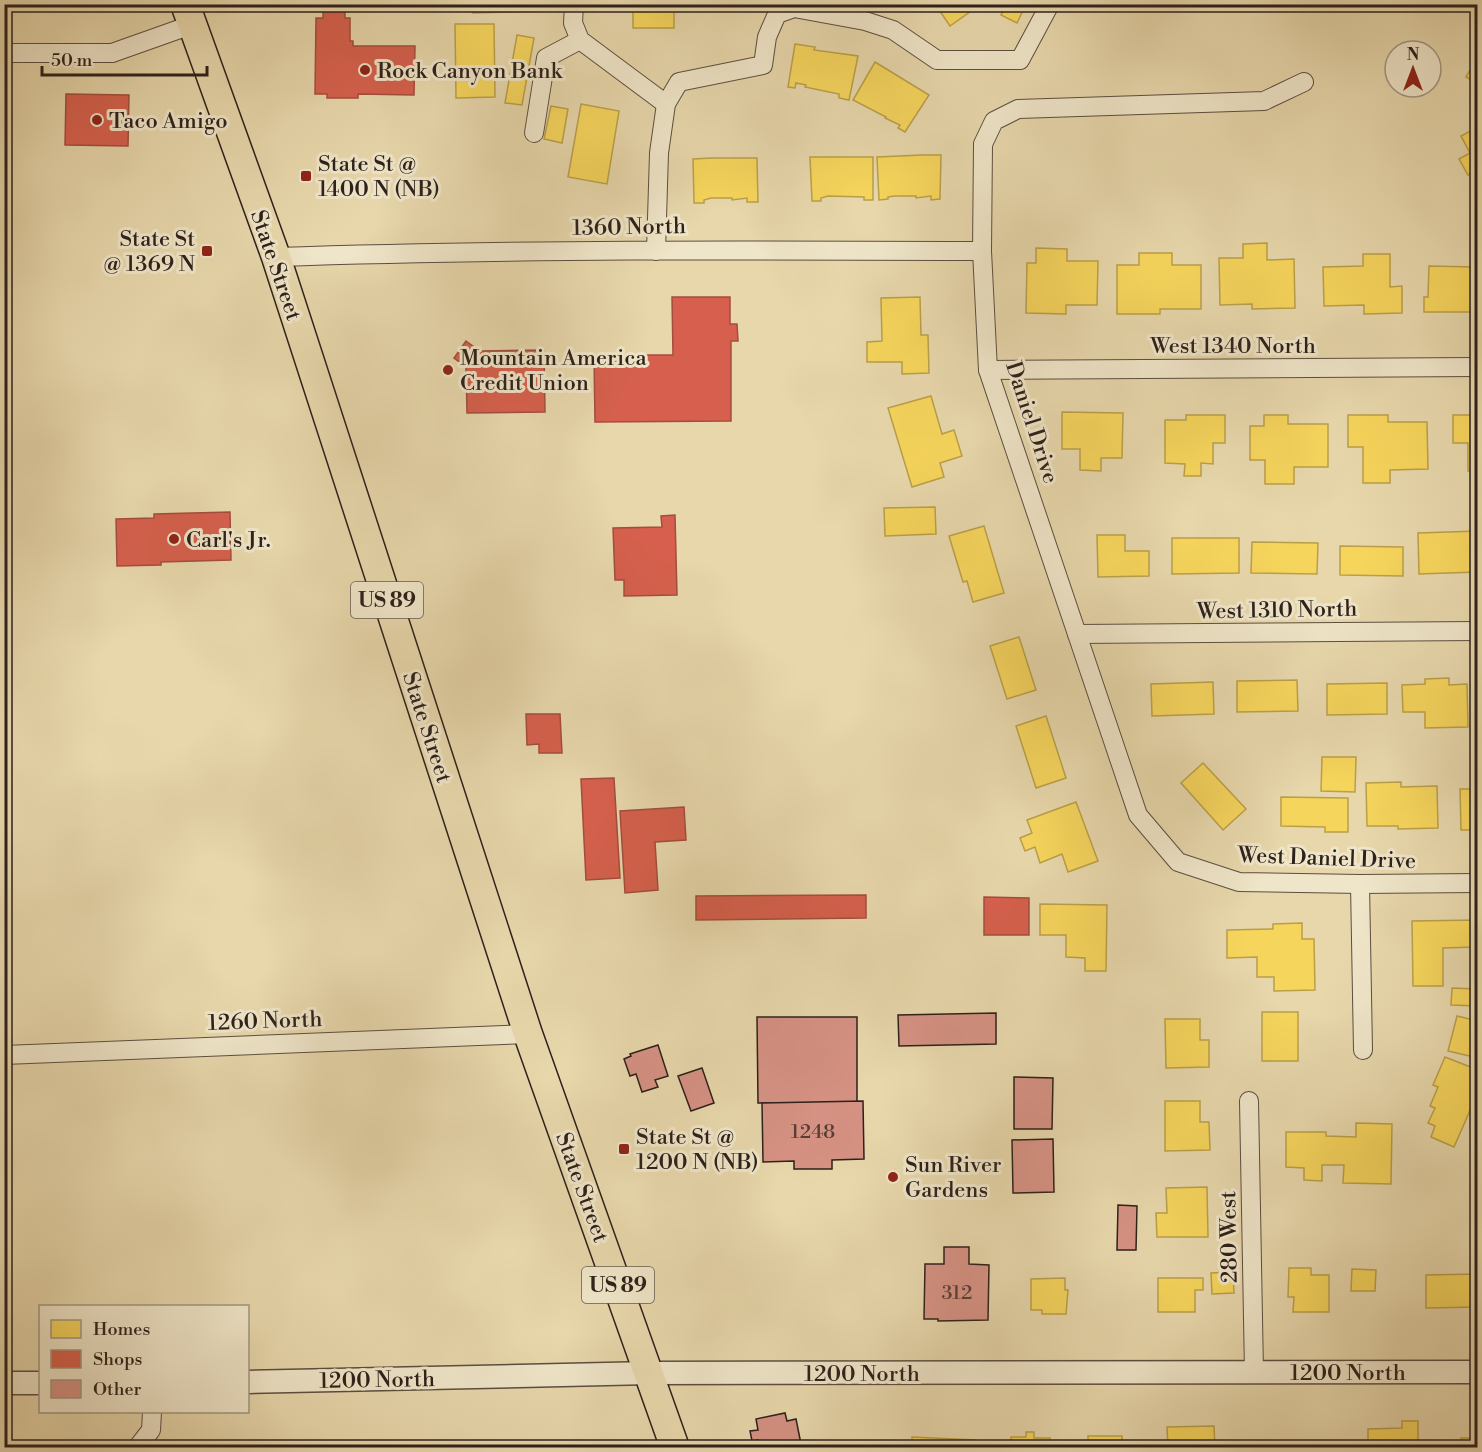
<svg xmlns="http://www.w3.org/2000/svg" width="1482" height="1452" viewBox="0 0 1482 1452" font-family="'Libre Bodoni',serif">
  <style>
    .homes { fill: #f6d55c; stroke: #ba9f49; stroke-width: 1.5 }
    .shops { fill: #d6604d; stroke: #a34d3e; stroke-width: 1.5 }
    .building { fill: #d69284; stroke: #2d211c; stroke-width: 1.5 }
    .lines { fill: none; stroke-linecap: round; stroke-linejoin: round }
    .minor-casing { stroke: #5c4e40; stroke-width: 20 }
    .tertiary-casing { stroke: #5c4e40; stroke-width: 25 }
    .primary-casing { stroke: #2d211c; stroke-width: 31 }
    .minor { stroke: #efe5c8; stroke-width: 18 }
    .tertiary { stroke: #efe5c8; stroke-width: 22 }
    .primary { stroke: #e7d7ab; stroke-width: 28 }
    .poi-dot { fill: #8f2418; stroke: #efe5c8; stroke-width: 2 }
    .labels { text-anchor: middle; stroke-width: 6; stroke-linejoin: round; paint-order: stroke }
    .number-label { font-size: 20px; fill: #573d36 }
    .shield { fill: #efe5c8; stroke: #675c50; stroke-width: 1.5 }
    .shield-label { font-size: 21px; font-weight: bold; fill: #2d211c }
    .poi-label { font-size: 22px; fill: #2d211c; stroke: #efe5c8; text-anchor: start }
    .street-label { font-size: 22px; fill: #2d211c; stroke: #efe5c8 }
  </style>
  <rect width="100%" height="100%" fill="#e7d7ab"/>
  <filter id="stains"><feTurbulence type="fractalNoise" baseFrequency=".00333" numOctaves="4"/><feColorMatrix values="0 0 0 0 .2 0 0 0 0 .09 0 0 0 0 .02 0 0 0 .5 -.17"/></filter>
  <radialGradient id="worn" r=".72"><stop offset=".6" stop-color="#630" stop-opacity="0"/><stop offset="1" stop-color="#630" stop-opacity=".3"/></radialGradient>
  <!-- homes -->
  <g class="homes">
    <path d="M473,4H547V11L473,13Z"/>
    <rect x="633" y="4" width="41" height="24"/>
    <path d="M935,4H981L950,26Z"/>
    <path d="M1007,4H1026L1017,23L1001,15Z"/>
    <path d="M455,24H494L495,97L456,98Z"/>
    <path d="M517,35L534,38L522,105L505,103Z"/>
    <path d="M795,44L815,47L814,50L858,56L849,100L839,98V94L805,87L806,85L796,83L795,88L788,87Z"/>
    <path d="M1478,56V84L1466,77Z"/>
    <path d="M875,62L929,95L905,132L898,128L900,125L885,118L886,117L853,100Z"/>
    <path d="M581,104L619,111L607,184L568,177Z"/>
    <path d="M551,106L568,109L562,143L544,139Z"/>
    <path d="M1478,127V170L1468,175L1459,159L1470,153L1461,136Z"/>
    <path d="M922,155H941L940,199L931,200V196L916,198V196H895L888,197V199L879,200L877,157Z"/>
    <path d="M810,157H873V200H864V197L828,196L821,198V201H812Z"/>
    <path d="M712,158H757L758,202H747V198L732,200V198H711L704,200V203H694L693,159Z"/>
    <path d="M1267,243V260L1294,259L1295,308L1252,309V304L1220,305L1219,258H1243V244Z"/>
    <path d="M1036,248L1067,249V261H1098L1097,305H1066V314L1026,313L1027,263H1036Z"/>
    <path d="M1139,253H1172V265H1201V309H1160V314H1117V265H1139Z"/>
    <path d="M1363,254H1390V287L1402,286V313L1364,314V305L1324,306L1323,267L1363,266Z"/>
    <path d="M1429,266L1476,267L1478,312H1424V297H1428Z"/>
    <path d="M920,297L921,335H928L929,373L902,374V362H867V342L882,341L881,298Z"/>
    <path d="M931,396L942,434L954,430L962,456L940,463L944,477L912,487L888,408Z"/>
    <path d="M1062,412L1123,413L1122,458H1101V471L1080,470V449H1062Z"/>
    <path d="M1186,415H1225V443H1213V464L1201,463V476H1184L1185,464L1165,463V420H1186Z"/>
    <path d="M1264,415H1288V424H1328V467H1294V484H1265V460H1250V426H1264Z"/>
    <path d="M1348,415H1388V422H1427L1428,469L1390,470V483H1363V447H1348Z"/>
    <path d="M1453,415H1478V471H1468V443H1453Z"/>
    <path d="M935,507L936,534L885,536L884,508Z"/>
    <path d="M984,526L1004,593L973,602L967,581L963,582L949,536Z"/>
    <path d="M1478,531V572L1419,574L1418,533Z"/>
    <path d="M1097,535H1125V551H1149V576L1098,577Z"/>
    <path d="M1172,538H1239V573L1172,574Z"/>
    <path d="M1252,542L1318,543L1317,574L1251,573Z"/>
    <path d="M1340,546L1403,547V576L1340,575Z"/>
    <path d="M1019,637L1036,690L1007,699L990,646Z"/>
    <path d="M1449,678V685L1467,684L1468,727L1425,728V712H1403L1402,685L1425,684V679Z"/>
    <path d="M1297,680L1298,711L1237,712V681Z"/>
    <path d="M1213,682L1214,714L1152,716L1151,684Z"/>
    <path d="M1387,683V714L1327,715V684Z"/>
    <path d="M1046,716L1066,778L1036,788L1016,726Z"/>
    <path d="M1322,757H1356L1355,792L1321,791Z"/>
    <path d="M1203,763L1246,809L1223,830L1181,783Z"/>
    <path d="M1401,782V787L1437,786L1438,828L1398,829V826H1367L1366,783Z"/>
    <path d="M1460,789H1478V830H1461Z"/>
    <path d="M1281,797L1348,798V832H1325V827L1281,826Z"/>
    <path d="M1076,802L1098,861L1068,872L1062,854L1040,863L1035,847L1025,851L1020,838L1032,833L1027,820Z"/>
    <path d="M1040,904L1107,905L1106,971H1085V958L1066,957V935H1040Z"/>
    <path d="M1478,920V947L1443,948V986H1413L1412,921Z"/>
    <path d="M1302,923V939H1314L1315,990L1274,991V977H1257V957L1227,958V930L1273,929V924Z"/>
    <path d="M1452,988L1478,989V1006L1451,1005Z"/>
    <rect x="1262" y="1012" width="36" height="49"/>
    <path d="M1457,1016L1478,1021V1058L1448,1051Z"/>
    <path d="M1165,1019H1200V1040H1209V1067L1166,1068Z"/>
    <path d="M1445,1057L1478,1070L1471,1087L1478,1090V1092L1454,1147L1431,1137L1435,1126L1428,1123L1435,1108L1430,1106L1438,1087L1433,1085Z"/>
    <path d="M1165,1101H1200V1122H1209L1210,1150L1165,1151Z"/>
    <path d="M1356,1123L1392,1124L1391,1184L1343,1183L1344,1165H1322V1181L1304,1180V1168L1286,1167V1132H1326V1136L1356,1137Z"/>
    <path d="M1207,1187L1208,1237H1157L1156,1213H1167L1166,1188Z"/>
    <path d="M1289,1268H1311V1275H1329V1312H1293L1294,1297H1288Z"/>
    <path d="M1352,1269L1376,1270L1375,1291H1351Z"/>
    <path d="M1233,1272L1234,1293L1212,1294L1211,1273Z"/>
    <path d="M1478,1274V1307L1426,1308V1275Z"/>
    <path d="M1065,1278V1290H1068L1066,1314H1042V1310H1031V1279Z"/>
    <path d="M1158,1278H1203V1290H1195V1312H1158Z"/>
    <path d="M1402,1421H1418V1448H1368V1429L1402,1428Z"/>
    <path d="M1214,1426L1215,1448H1168L1167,1427Z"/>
    <path d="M1474,1431H1478V1448H1461V1438H1474Z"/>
    <path d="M1026,1432H1034V1438H1050V1448H1011V1437H1026Z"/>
    <rect x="1088" y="1436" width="34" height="12"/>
    <path d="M912,1437L976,1440V1448H912Z"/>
  </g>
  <!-- shops -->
  <g class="shops">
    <path d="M323,6H345V18H350V41H353V46H415L414,95L358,94V98H327V94H315L316,18H323Z"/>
    <path d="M66,94L129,95L128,146L65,145Z"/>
    <path d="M672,297H730V324H737L738,341H731V421L595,422L594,355H673Z"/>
    <path d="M466,341L480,351L544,350L545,412L467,413L466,367L454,358Z"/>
    <path d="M230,512L231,560L161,562V565L117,566L116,519L154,518V514Z"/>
    <path d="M675,515L677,595L624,596V580H615L613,528L662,527L661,516Z"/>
    <path d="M526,714H560L562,753H539V744L527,745Z"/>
    <path d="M614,778L620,878L586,880L581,779Z"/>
    <path d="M684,807L686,840L655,842L658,890L625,893L620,811Z"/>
    <path d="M866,895V918L696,920V896Z"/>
    <path d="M984,897L1029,898V935H984Z"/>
  </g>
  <!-- building -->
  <g class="building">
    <path d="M996,1013V1044L899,1046L898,1015Z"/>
    <path d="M757,1017H857V1103H758Z"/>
    <path d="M658,1045L668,1076L655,1080L658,1087L642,1092L636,1074L630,1076L624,1059L631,1056L630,1054Z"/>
    <path d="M702,1068L714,1103L691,1111L678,1076Z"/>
    <path d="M1014,1077L1053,1078L1052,1129H1014Z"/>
    <path d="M863,1101L864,1159L832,1160V1169H794V1161L763,1162L762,1103Z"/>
    <path d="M1053,1139L1054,1192L1013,1193L1012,1140Z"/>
    <path d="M1118,1205L1137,1206L1136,1250H1117Z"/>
    <path d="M944,1247H969V1264L989,1265L988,1320L938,1321V1319H924L925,1264H944Z"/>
    <path d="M785,1413L787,1421L796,1419L801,1444L780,1448H760L758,1440L752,1441L750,1431L758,1430L756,1419Z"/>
  </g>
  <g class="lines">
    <!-- minor casing -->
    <g class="minor-casing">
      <g id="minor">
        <path d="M574,4L573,23L580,40L666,104"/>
        <path d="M4,53H112L191,25"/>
        <path d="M1304,82L1264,101L1018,109L994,121L983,144L982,251L988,370L1138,815L1178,862L1239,882L1360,884L1478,883"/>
        <path d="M534,133L546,58L580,40"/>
        <path d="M656,251L659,153L666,104L679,82L763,65L767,37L777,14L794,8L865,21L893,30L937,60H1020L1050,4"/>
        <path d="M276,257C511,249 747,250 982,251"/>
        <path d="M988,370L1478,367"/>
        <path d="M1077,634L1478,631"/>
        <path d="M1360,884L1363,1050"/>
        <path d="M4,1055L528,1034"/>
        <path d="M1249,1101L1254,1372"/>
        <path d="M137,1448L151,1430L152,1412"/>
      </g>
    </g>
    <!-- tertiary casing -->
    <g class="tertiary-casing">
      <g id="tertiary">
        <path d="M248,1382L650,1373L1478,1372"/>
        <path d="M4,1383H40"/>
      </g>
    </g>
    <!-- primary casing -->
    <g class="primary-casing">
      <path id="primary" d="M185,4L276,257L528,1034L675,1448"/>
    </g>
    <!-- minor -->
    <use href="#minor" class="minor"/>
    <!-- tertiary -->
    <use href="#tertiary" class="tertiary"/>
    <!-- primary -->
    <use href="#primary" class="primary"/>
  </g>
  <!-- markers -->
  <g class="poi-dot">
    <circle cx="365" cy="70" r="6"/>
    <circle cx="97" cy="120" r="6"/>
    <rect x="300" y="170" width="12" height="12" rx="3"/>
    <rect x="201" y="245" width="12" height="12" rx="3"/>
    <circle cx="448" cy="370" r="6"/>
    <circle cx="174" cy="539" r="6"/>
    <rect x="618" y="1143" width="12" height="12" rx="3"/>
    <circle cx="893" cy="1177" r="6"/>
  </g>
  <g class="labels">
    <!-- number labels -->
    <g class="number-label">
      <text x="813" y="1138">1248</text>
      <text x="957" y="1299">312</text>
    </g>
    <!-- shield labels -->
    <g class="shield">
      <rect x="351" y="582" width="72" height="36" rx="4.5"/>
      <rect x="582" y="1267" width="72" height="36" rx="4.5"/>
    </g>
    <g class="shield-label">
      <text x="387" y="607">US 89</text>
      <text x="618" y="1292">US 89</text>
    </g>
    <!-- poi labels -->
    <g class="poi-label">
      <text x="377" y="78">Rock Canyon Bank</text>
      <text x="109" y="128">Taco Amigo</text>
      <text x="318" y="171">State St @<tspan x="318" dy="25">1400 N (NB)</tspan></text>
      <text x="195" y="246" text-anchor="end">State St<tspan x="195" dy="25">@ 1369 N</tspan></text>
      <text x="460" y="365">Mountain America<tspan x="460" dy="25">Credit Union</tspan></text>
      <text x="186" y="547">Carl's Jr.</text>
      <text x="636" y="1144">State St @<tspan x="636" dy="25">1200 N (NB)</tspan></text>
      <text x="905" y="1172">Sun River<tspan x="905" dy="25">Gardens</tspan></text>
    </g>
    <!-- street labels -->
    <g class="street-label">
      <text transform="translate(629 226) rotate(-1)" y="8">1360 North</text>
      <text transform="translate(277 265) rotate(71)" y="8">State Street</text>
      <text x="1233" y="353">West 1340 North</text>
      <text transform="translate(1033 422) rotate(72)" y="8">Daniel Drive</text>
      <text transform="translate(1277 609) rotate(-1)" y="8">West 1310 North</text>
      <text transform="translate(428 727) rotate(72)" y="8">State Street</text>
      <text transform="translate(1327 857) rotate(2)" y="8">West Daniel Drive</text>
      <text transform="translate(265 1020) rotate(-2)" y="8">1260 North</text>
      <text transform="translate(583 1187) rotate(70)" y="8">State Street</text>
      <text transform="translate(1228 1237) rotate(-91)" y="8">280 West</text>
      <text x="1348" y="1380">1200 North</text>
      <text x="862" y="1381">1200 North</text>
      <text transform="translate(377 1379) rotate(-1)" y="8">1200 North</text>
    </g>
  </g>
  <!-- margin -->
  <rect width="1482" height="1452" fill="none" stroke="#e7d7ab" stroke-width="24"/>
  <rect x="6" y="6" width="1470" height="1440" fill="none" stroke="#2d211c" stroke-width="3"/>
  <rect x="12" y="12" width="1458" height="1428" fill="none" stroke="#2d211c" stroke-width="1.5"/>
  <!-- legend -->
  <rect x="39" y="1305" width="210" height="108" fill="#efe5c8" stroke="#a19783" stroke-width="1.5"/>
  <rect x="51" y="1320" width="30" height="18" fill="#f6d55c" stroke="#a19783" stroke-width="1.5"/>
  <text x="93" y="1335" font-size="18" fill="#2d211c">Homes</text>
  <rect x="51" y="1350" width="30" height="18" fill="#d6604d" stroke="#a19783" stroke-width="1.5"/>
  <text x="93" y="1365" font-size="18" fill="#2d211c">Shops</text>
  <rect x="51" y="1380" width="30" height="18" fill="#d69284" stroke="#a19783" stroke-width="1.5"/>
  <text x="93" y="1395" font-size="18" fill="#2d211c">Other</text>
  <!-- north arrow -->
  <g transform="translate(1413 69)"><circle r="28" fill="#efe5c8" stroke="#a19783" stroke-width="1.5"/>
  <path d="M0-4.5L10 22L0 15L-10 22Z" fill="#8f2418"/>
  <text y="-9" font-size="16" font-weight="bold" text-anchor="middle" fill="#2d211c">N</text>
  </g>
  <!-- scale -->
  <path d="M42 66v9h165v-9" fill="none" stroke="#2d211c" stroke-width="3"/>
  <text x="51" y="66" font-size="18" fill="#2d211c" stroke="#efe5c8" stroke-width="4.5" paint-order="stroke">50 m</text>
  <rect width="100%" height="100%" filter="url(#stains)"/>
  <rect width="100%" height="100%" fill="url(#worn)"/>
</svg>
